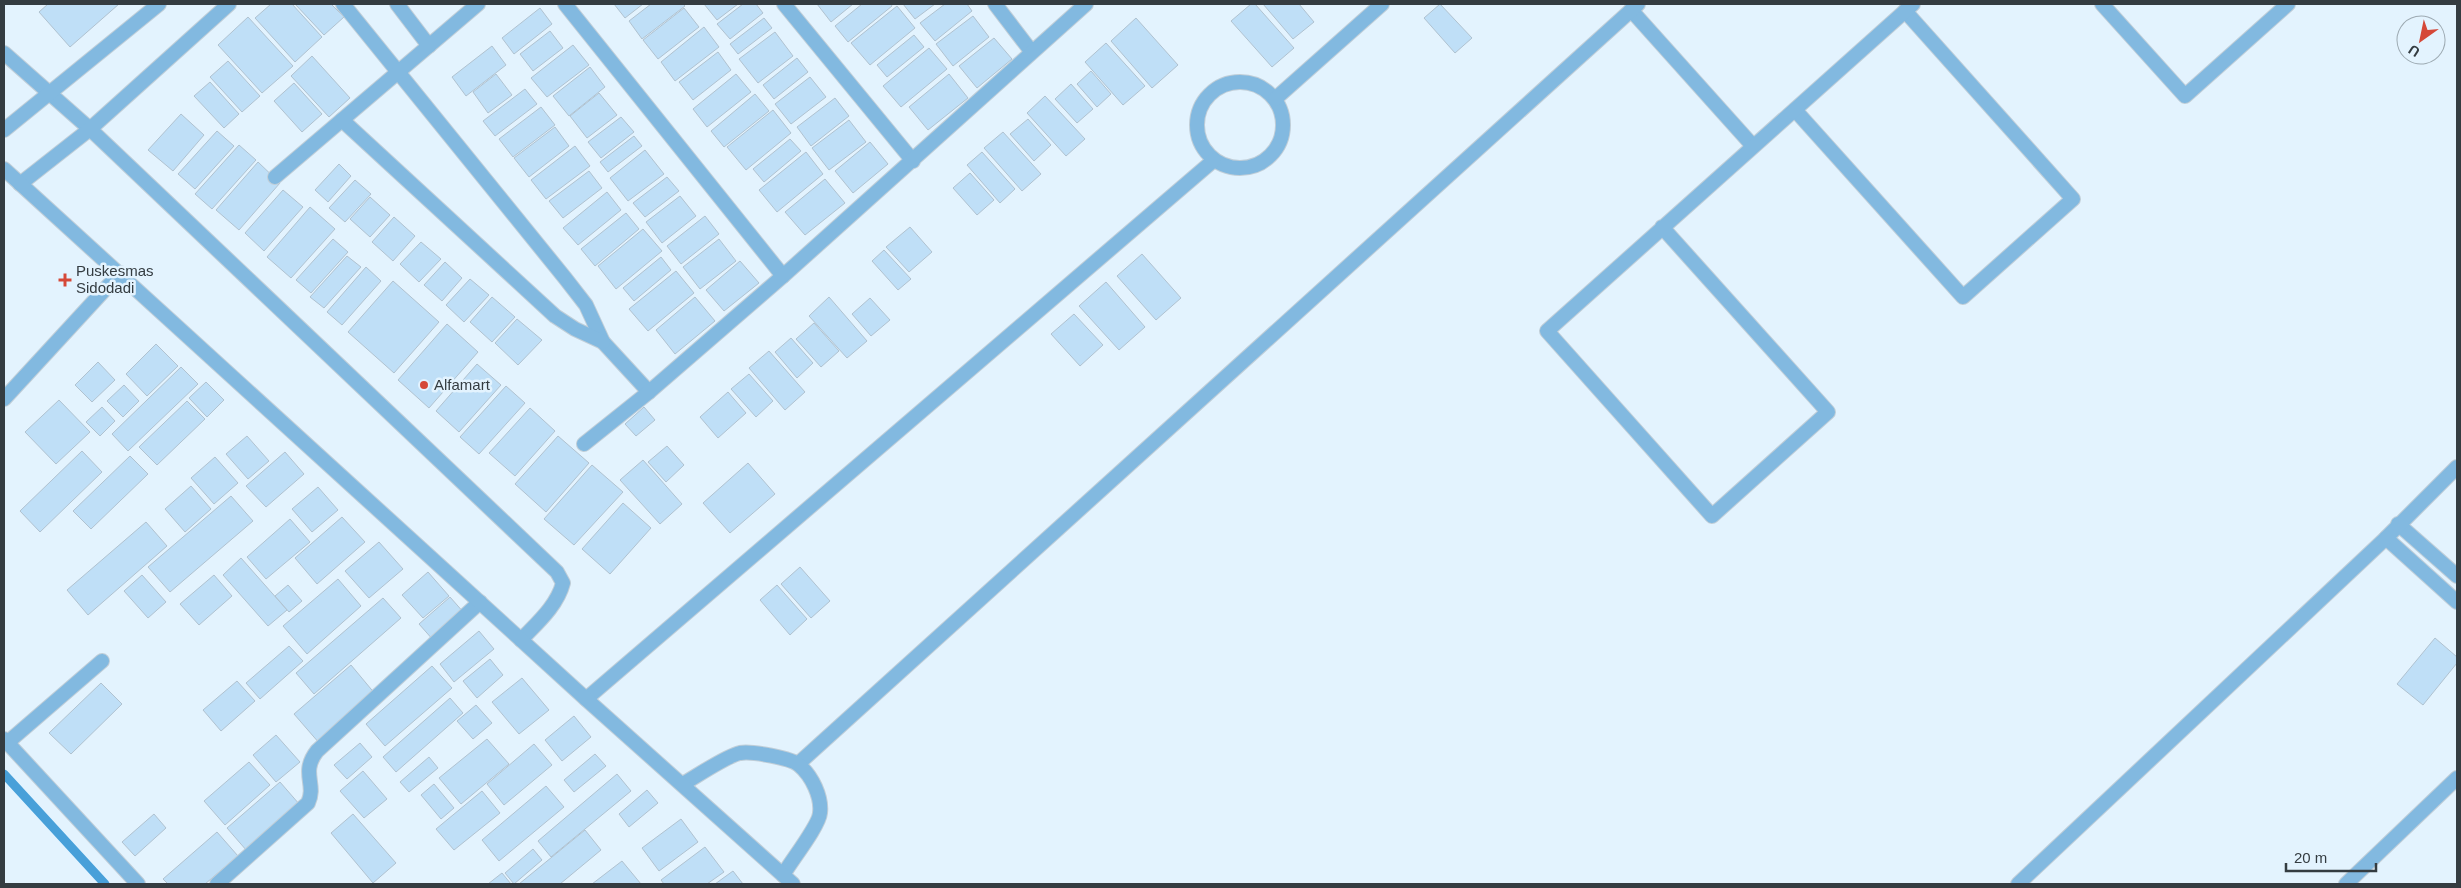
<svg xmlns="http://www.w3.org/2000/svg" width="2461" height="888" viewBox="0 0 2461 888" font-family="Helvetica,sans-serif">
  <style>
    .lines { fill: none; stroke-linecap: round; stroke-linejoin: round }
    .stream { stroke: #48a0d9; stroke-width: 9 }
    .building { fill: #bfdff7; stroke: #b0c2d0 }
    .minor-casing { stroke: #c0ced8; stroke-width: 16 }
    .tertiary-casing { stroke: #c0ced8; stroke-width: 16 }
    .minor { stroke: #82b9e0; stroke-width: 14 }
    .tertiary { stroke: #82b9e0; stroke-width: 14 }
    .poi-dot { fill: #d54838; stroke: #e3f3fe; stroke-width: 2 }
    .labels { text-anchor: middle; stroke-width: 5; stroke-linejoin: round; paint-order: stroke }
    .poi-label { font-size: 15px; fill: #343c41; stroke: #e3f3fe; text-anchor: start }
  </style>
  <rect width="100%" height="100%" fill="#e3f3fe"/>
  <g class="lines">
    <!-- stream -->
    <path class="stream" d="M4,774L105,884"/>
  </g>
  <!-- building -->
  <g class="building">
    <path d="M48,4H119L70,47L39,12Z"/>
    <path d="M271,4H292L322,37L295,62L255,18Z"/>
    <path d="M295,4H331L344,17L324,35Z"/>
    <path d="M614,4H643L625,18Z"/>
    <path d="M651,4H683L685,6L642,39L629,21Z"/>
    <path d="M704,4H738L717,20Z"/>
    <path d="M743,4H756L763,13L730,39L717,24Z"/>
    <path d="M817,4H853L831,22Z"/>
    <path d="M862,4H891L892,6L848,42L835,26Z"/>
    <path d="M903,4H935L915,19Z"/>
    <path d="M945,4H967L972,11L935,41L920,23Z"/>
    <path d="M1251,4H1255L1294,48L1272,67L1231,21Z"/>
    <path d="M1263,4H1299L1314,22L1293,39Z"/>
    <path d="M1440,4L1472,38L1455,53L1424,18Z"/>
    <path d="M897,6L915,28L870,65L851,43Z"/>
    <path d="M540,8L552,24L514,54L502,38Z"/>
    <path d="M684,8L699,27L658,59L643,40Z"/>
    <path d="M973,16L989,37L953,66L936,44Z"/>
    <path d="M248,17L293,66L262,93L218,45Z"/>
    <path d="M764,18L772,28L738,54L730,44Z"/>
    <path d="M1136,18L1178,65L1152,88L1111,41Z"/>
    <path d="M704,27L719,47L675,81L661,62Z"/>
    <path d="M550,31L563,48L533,71L520,54Z"/>
    <path d="M775,32L793,56L758,83L739,59Z"/>
    <path d="M914,35L924,47L887,77L877,65Z"/>
    <path d="M994,38L1012,59L977,88L959,66Z"/>
    <path d="M1106,43L1145,86L1123,105L1085,62Z"/>
    <path d="M573,45L589,65L547,97L531,78Z"/>
    <path d="M492,46L506,65L466,96L452,77Z"/>
    <path d="M929,48L947,69L901,107L883,86Z"/>
    <path d="M718,52L731,70L693,100L679,82Z"/>
    <path d="M312,56L350,98L329,117L291,76Z"/>
    <path d="M797,58L808,72L774,99L763,85Z"/>
    <path d="M228,61L260,96L242,112L210,77Z"/>
    <path d="M590,67L605,87L569,116L553,96Z"/>
    <path d="M1091,71L1111,94L1097,107L1077,84Z"/>
    <path d="M496,74L512,95L488,113L473,92Z"/>
    <path d="M736,74L751,92L707,127L693,109Z"/>
    <path d="M949,74L968,98L928,130L909,107Z"/>
    <path d="M810,77L826,97L791,124L775,104Z"/>
    <path d="M210,82L239,114L224,128L194,96Z"/>
    <path d="M294,83L322,114L302,132L274,101Z"/>
    <path d="M1071,84L1093,109L1077,123L1055,99Z"/>
    <path d="M525,89L537,104L495,136L483,121Z"/>
    <path d="M599,93L617,115L587,138L570,116Z"/>
    <path d="M755,94L769,111L724,147L711,131Z"/>
    <path d="M1045,96L1085,139L1066,156L1027,113Z"/>
    <path d="M835,98L849,116L811,146L797,127Z"/>
    <path d="M541,107L555,125L513,157L499,139Z"/>
    <path d="M773,110L791,133L746,170L727,147Z"/>
    <path d="M181,114L204,135L173,171L148,150Z"/>
    <path d="M621,117L634,132L601,158L588,142Z"/>
    <path d="M1028,119L1051,145L1034,161L1010,134Z"/>
    <path d="M849,120L866,142L829,170L812,148Z"/>
    <path d="M555,127L569,146L529,177L514,158Z"/>
    <path d="M217,131L234,146L195,189L178,174Z"/>
    <path d="M1003,132L1041,174L1022,191L984,148Z"/>
    <path d="M634,136L642,146L608,172L600,162Z"/>
    <path d="M790,139L801,151L764,182L753,169Z"/>
    <path d="M870,142L888,164L853,193L835,171Z"/>
    <path d="M239,145L256,160L212,209L195,194Z"/>
    <path d="M575,146L590,166L546,199L531,180Z"/>
    <path d="M645,150L664,174L628,201L610,178Z"/>
    <path d="M806,152L823,174L777,212L759,190Z"/>
    <path d="M982,152L1015,189L1000,203L967,165Z"/>
    <path d="M258,162L280,183L239,230L216,210Z"/>
    <path d="M339,164L351,176L328,202L315,190Z"/>
    <path d="M589,171L602,188L563,218L549,201Z"/>
    <path d="M970,173L994,200L977,215L953,188Z"/>
    <path d="M667,177L679,191L645,217L633,203Z"/>
    <path d="M825,179L845,203L805,235L785,212Z"/>
    <path d="M355,180L371,194L345,222L329,208Z"/>
    <path d="M283,190L303,207L264,251L245,233Z"/>
    <path d="M607,192L621,210L578,245L563,228Z"/>
    <path d="M680,196L696,216L662,243L646,222Z"/>
    <path d="M370,197L390,215L370,237L350,219Z"/>
    <path d="M310,207L335,229L291,278L267,257Z"/>
    <path d="M626,213L639,229L595,266L581,249Z"/>
    <path d="M705,216L719,234L681,264L667,246Z"/>
    <path d="M394,217L415,236L393,261L372,242Z"/>
    <path d="M910,227L932,252L909,272L886,247Z"/>
    <path d="M643,229L662,251L616,289L598,266Z"/>
    <path d="M333,239L348,252L311,293L296,280Z"/>
    <path d="M719,239L736,261L700,289L683,267Z"/>
    <path d="M421,242L441,259L419,282L400,264Z"/>
    <path d="M884,250L911,279L898,290L872,261Z"/>
    <path d="M1142,254L1181,298L1156,320L1117,276Z"/>
    <path d="M347,256L361,267L324,308L310,297Z"/>
    <path d="M661,257L671,270L634,301L623,288Z"/>
    <path d="M740,261L759,283L724,311L706,290Z"/>
    <path d="M445,262L462,278L442,301L424,285Z"/>
    <path d="M366,267L381,281L342,325L327,312Z"/>
    <path d="M676,271L694,293L648,331L629,309Z"/>
    <path d="M470,279L489,295L464,322L446,305Z"/>
    <path d="M393,281L439,322L394,373L348,332Z"/>
    <path d="M1106,282L1145,327L1119,350L1079,306Z"/>
    <path d="M492,297L515,317L492,342L470,322Z"/>
    <path d="M695,297L715,321L675,354L656,330Z"/>
    <path d="M829,297L867,341L847,358L809,316Z"/>
    <path d="M870,298L890,320L871,336L852,314Z"/>
    <path d="M1074,314L1103,345L1080,366L1051,334Z"/>
    <path d="M517,319L542,340L518,365L495,343Z"/>
    <path d="M814,323L839,351L821,367L796,339Z"/>
    <path d="M447,324L478,352L429,408L398,380Z"/>
    <path d="M791,338L813,363L797,378L775,352Z"/>
    <path d="M156,344L178,366L147,396L126,374Z"/>
    <path d="M769,351L805,392L785,410L749,368Z"/>
    <path d="M98,362L115,380L92,402L75,385Z"/>
    <path d="M477,364L501,385L459,432L436,411Z"/>
    <path d="M181,367L198,384L128,451L112,434Z"/>
    <path d="M749,374L773,401L756,417L731,389Z"/>
    <path d="M206,382L224,400L207,417L189,398Z"/>
    <path d="M124,385L139,401L123,417L107,401Z"/>
    <path d="M506,386L525,403L479,454L460,437Z"/>
    <path d="M728,392L746,413L718,438L700,417Z"/>
    <path d="M59,400L90,432L56,464L25,432Z"/>
    <path d="M187,401L205,419L157,465L139,447Z"/>
    <path d="M102,407L115,421L100,436L86,422Z"/>
    <path d="M644,407L655,420L636,436L625,424Z"/>
    <path d="M530,408L555,431L515,476L489,453Z"/>
    <path d="M247,436L269,461L248,479L226,454Z"/>
    <path d="M558,436L589,463L546,512L515,484Z"/>
    <path d="M667,446L684,465L666,482L648,462Z"/>
    <path d="M82,451L102,472L40,532L20,511Z"/>
    <path d="M285,452L304,474L266,507L246,486Z"/>
    <path d="M130,456L148,474L91,529L73,511Z"/>
    <path d="M215,457L238,483L214,504L191,478Z"/>
    <path d="M643,460L682,504L660,524L620,480Z"/>
    <path d="M748,463L775,494L730,533L703,503Z"/>
    <path d="M592,465L623,492L574,545L544,519Z"/>
    <path d="M191,486L211,509L185,532L165,509Z"/>
    <path d="M318,487L338,510L312,532L292,509Z"/>
    <path d="M231,496L253,521L170,592L148,567Z"/>
    <path d="M623,503L651,528L610,574L582,549Z"/>
    <path d="M342,517L365,542L317,584L295,558Z"/>
    <path d="M290,519L310,542L266,579L247,557Z"/>
    <path d="M146,522L167,546L88,615L67,590Z"/>
    <path d="M379,542L403,569L369,598L345,571Z"/>
    <path d="M241,558L287,610L268,626L223,575Z"/>
    <path d="M800,567L830,601L811,618L781,584Z"/>
    <path d="M428,572L449,596L423,618L402,595Z"/>
    <path d="M142,575L166,602L148,618L124,591Z"/>
    <path d="M214,575L232,596L199,625L180,604Z"/>
    <path d="M338,579L361,606L307,654L283,626Z"/>
    <path d="M288,585L302,601L289,612L275,596Z"/>
    <path d="M777,585L807,619L790,635L760,600Z"/>
    <path d="M450,597L465,614L434,641L419,624Z"/>
    <path d="M383,598L401,618L314,694L296,673Z"/>
    <path d="M479,631L494,649L454,682L440,664Z"/>
    <path d="M2435,638L2457,657V663L2423,705L2397,684Z"/>
    <path d="M289,646L303,661L260,699L246,683Z"/>
    <path d="M490,659L503,675L477,698L463,681Z"/>
    <path d="M351,665L376,695L320,744L294,714Z"/>
    <path d="M432,666L452,688L385,746L366,724Z"/>
    <path d="M522,678L549,710L519,734L492,702Z"/>
    <path d="M237,681L255,701L221,731L203,710Z"/>
    <path d="M101,683L122,704L71,754L49,733Z"/>
    <path d="M450,698L463,713L396,772L383,757Z"/>
    <path d="M476,705L492,723L473,739L457,721Z"/>
    <path d="M574,716L591,737L562,761L545,740Z"/>
    <path d="M276,735L300,762L276,782L253,755Z"/>
    <path d="M487,739L509,764L461,804L439,778Z"/>
    <path d="M360,743L372,757L347,779L334,765Z"/>
    <path d="M534,744L552,765L504,805L487,784Z"/>
    <path d="M595,754L606,766L574,792L564,780Z"/>
    <path d="M429,757L438,768L409,792L400,782Z"/>
    <path d="M249,762L270,785L225,825L204,801Z"/>
    <path d="M363,771L387,799L364,818L340,791Z"/>
    <path d="M617,774L631,791L551,857L538,841Z"/>
    <path d="M280,782L300,805L247,851L227,828Z"/>
    <path d="M434,784L454,808L441,819L421,795Z"/>
    <path d="M546,786L564,807L499,861L482,840Z"/>
    <path d="M647,790L658,803L629,827L619,814Z"/>
    <path d="M482,791L500,813L454,850L436,829Z"/>
    <path d="M154,814L166,828L135,856L122,842Z"/>
    <path d="M353,814L396,863L373,883L331,833Z"/>
    <path d="M681,819L698,842L659,871L642,848Z"/>
    <path d="M585,830L601,850L560,884H519Z"/>
    <path d="M217,832L238,856L205,884H168L163,879Z"/>
    <path d="M705,847L724,872L707,884H664L661,880Z"/>
    <path d="M533,849L542,860L514,884L505,873Z"/>
    <path d="M622,861L641,884H592Z"/>
    <path d="M733,871L743,884H715Z"/>
    <path d="M502,873L511,884H488Z"/>
  </g>
  <g class="lines">
    <!-- minor casing -->
    <g class="minor-casing">
      <g id="minor">
        <path d="M343,4L565,278L586,305L603,342L649,392"/>
        <path d="M397,4L429,46"/>
        <path d="M565,4L783,276"/>
        <path d="M784,4L913,161"/>
        <path d="M995,4L1031,51"/>
        <path d="M2102,4L2185,96L2288,4"/>
        <path d="M1631,10L1753,146"/>
        <path d="M4,53L90,129L557,572L563,583C557,606 537,623 521,640"/>
        <circle cx="1240" cy="125" r="43"/>
        <path d="M1275,99L1382,4"/>
        <path d="M1795,110L1963,297L2073,199L1905,11"/>
        <path d="M342,120L555,316L575,329L603,342"/>
        <path d="M4,130L159,4"/>
        <path d="M275,177L478,4"/>
        <path d="M20,184L90,129L229,4"/>
        <path d="M1662,227L1828,412L1712,516L1547,331L1913,4"/>
        <path d="M4,399L120,273"/>
        <path d="M584,444L649,392L783,276L1086,4"/>
        <path d="M2398,524L2457,576"/>
        <path d="M2386,538L2457,602"/>
        <path d="M586,699L1214,160"/>
        <path d="M4,739L138,884"/>
        <path d="M7,743L102,661"/>
        <path d="M798,764L1638,4"/>
        <path d="M683,784C697,776 726,756 740,753C752,751 791,758 799,765C812,776 822,797 820,813C819,826 791,861 783,875"/>
        <path d="M217,884L308,803C317,784 300,773 317,751L480,602"/>
        <path d="M2018,884L2386,538L2457,467"/>
        <path d="M2346,884L2457,778"/>
      </g>
    </g>
    <!-- tertiary casing -->
    <g class="tertiary-casing">
      <path id="tertiary" d="M4,169L586,699L793,884"/>
    </g>
    <!-- minor -->
    <use href="#minor" class="minor"/>
    <!-- tertiary -->
    <use href="#tertiary" class="tertiary"/>
  </g>
  <!-- markers -->
  <g class="poi-dot">
    <path d="M62.5 272.5h5v5h5v5h-5v5h-5v-5h-5v-5h5z"/>
    <circle cx="424" cy="385" r="5"/>
  </g>
  <g class="labels">
    <!-- poi labels -->
    <g class="poi-label">
      <text x="76" y="276">Puskesmas<tspan x="76" dy="17">Sidodadi</tspan></text>
      <text x="434" y="390">Alfamart</text>
    </g>
  </g>
  <!-- border -->
  <rect width="2461" height="888" fill="none" stroke="#343c41" stroke-width="10"/>
  <!-- north arrow -->
  <g transform="translate(2421 40) rotate(213)"><circle r="24" fill="#e3f3fe" stroke="#9daab2"/>
  <path d="M0-4L9 19L0 12L-9 19Z" fill="#d54838"/>
  <text y="-8" font-size="14" font-weight="bold" text-anchor="middle" fill="#343c41">U</text>
  </g>
  <!-- scale -->
  <path d="M2286 863v8h90v-8" fill="none" stroke="#343c41" stroke-width="2.5"/>
  <text x="2294" y="863" font-size="15" fill="#343c41" stroke="#e3f3fe" stroke-width="4" paint-order="stroke">20 m</text>
</svg>
